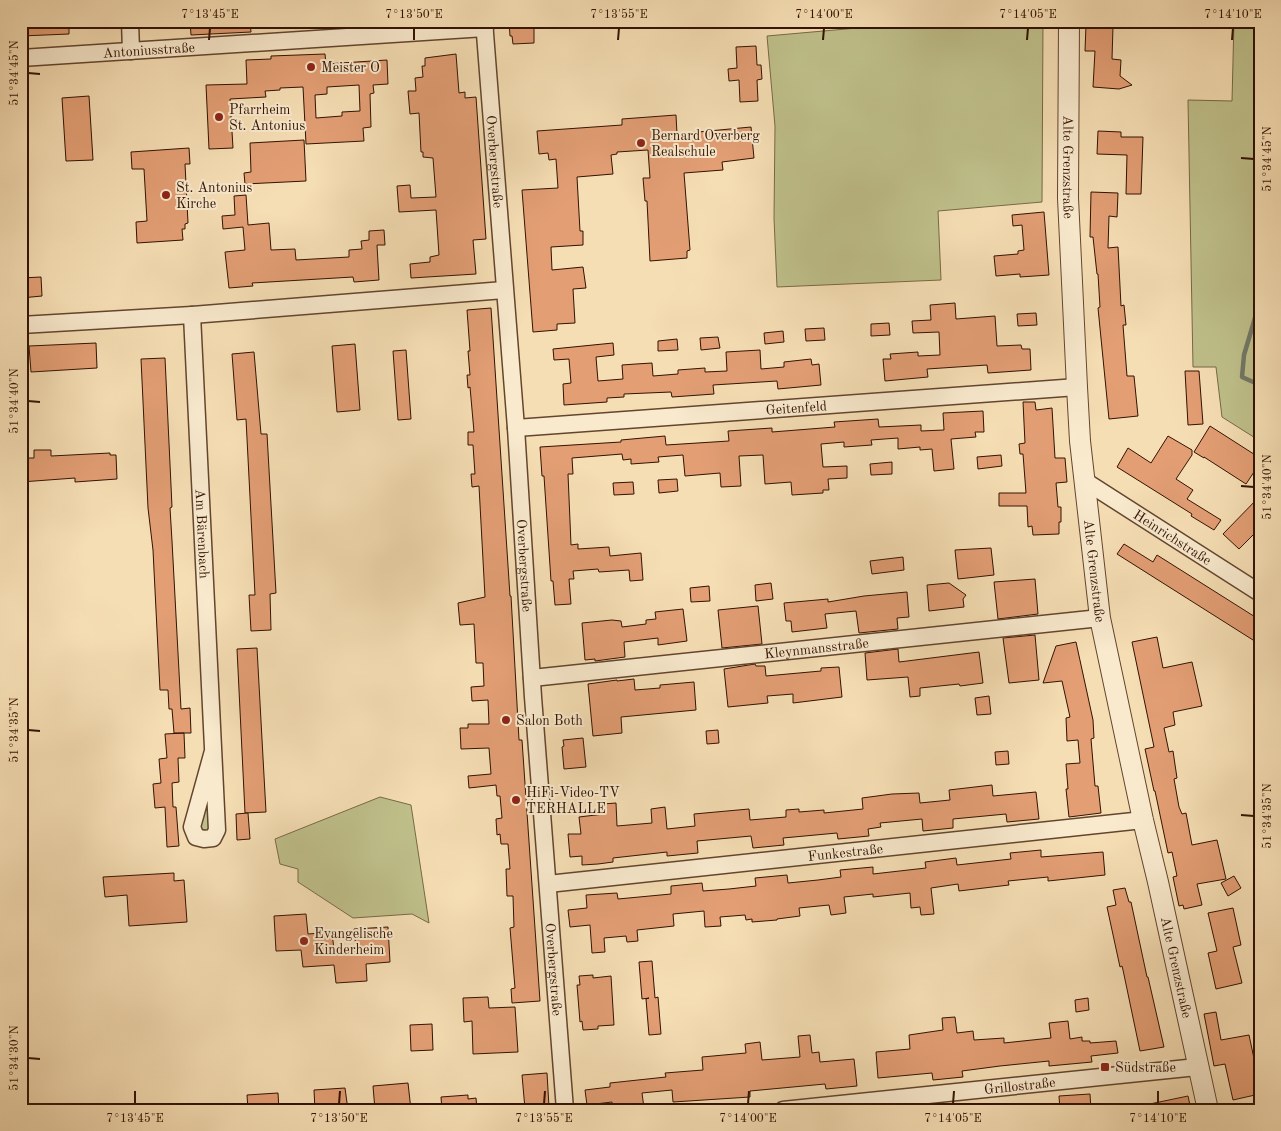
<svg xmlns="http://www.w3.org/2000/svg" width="1281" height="1131" viewBox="0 0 1281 1131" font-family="'Old Standard TT',serif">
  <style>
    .green { fill: #bfc08b; stroke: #786946 }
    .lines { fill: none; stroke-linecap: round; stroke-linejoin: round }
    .stream { stroke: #727867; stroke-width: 4.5 }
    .building { fill: #e39e74; stroke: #321202; fill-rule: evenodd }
    .minor-casing { stroke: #63452e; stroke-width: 19 }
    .tertiary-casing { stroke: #63452e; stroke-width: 22 }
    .minor { stroke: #f9eace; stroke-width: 16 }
    .tertiary { stroke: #f9eace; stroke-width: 20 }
    .ticks { fill: none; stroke: #321202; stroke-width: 2 }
    .poi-dot { fill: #8f2418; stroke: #f9eace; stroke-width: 2 }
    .labels { text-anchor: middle; stroke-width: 4; stroke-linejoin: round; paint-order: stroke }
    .street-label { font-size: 14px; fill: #321202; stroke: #f9eace }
    .poi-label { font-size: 14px; fill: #321202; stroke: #f9eace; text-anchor: start }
    .neatline { fill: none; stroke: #321202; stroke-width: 2 }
    .ticks-label { font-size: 12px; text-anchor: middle; fill: #321202 }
  </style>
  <rect width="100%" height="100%" fill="#f6deb4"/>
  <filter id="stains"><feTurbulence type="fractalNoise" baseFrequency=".004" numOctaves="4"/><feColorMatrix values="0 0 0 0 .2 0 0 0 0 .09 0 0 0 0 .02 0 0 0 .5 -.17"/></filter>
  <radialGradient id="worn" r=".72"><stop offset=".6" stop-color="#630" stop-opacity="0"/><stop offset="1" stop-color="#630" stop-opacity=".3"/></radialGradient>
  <!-- green -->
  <g class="green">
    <path d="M936,21H1043L1042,202L938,211L941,280L777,287L774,218L775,126L767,36Z"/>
    <path d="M1234,21H1260V441L1222,417L1216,367H1193L1188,100L1232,101Z"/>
    <path d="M380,797L411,805L429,923L412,914L353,918L298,882V869L280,864L275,839Z"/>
    <path d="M203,808H209L211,831L199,833Z"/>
  </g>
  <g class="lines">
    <!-- stream -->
    <path class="stream" d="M1260,301L1244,355L1242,377L1260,385"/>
  </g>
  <!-- building -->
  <g class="building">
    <path d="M21,21H69V34L21,36Z"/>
    <path d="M190,21H250L251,32L191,35Z"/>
    <path d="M509,21H534V43L513,44L512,36H510Z"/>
    <path d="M1086,25L1113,26L1112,59L1121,60L1120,76L1132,85L1119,89L1093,87L1095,51H1085Z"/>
    <path d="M756,46L757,65H761L762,79L757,80L758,101L740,102L739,80L729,81L728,69L737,68L736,47Z"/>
    <path d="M325,54L326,64L387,60L388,84L373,85L374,93L370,94L371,127L363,128L364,141L306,144L303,87L280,88V90L265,91L266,97L230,99L233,148L209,149L206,85L247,84L246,60L271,59V56ZM359,85L360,111L342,112V116L316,118L315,95L327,94V87Z"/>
    <path d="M456,54L459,93L465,92V98L476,97L486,239L473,240L476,274L411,278L410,264L430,262V257L439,255L436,210L399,212L397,186L410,185L411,198L436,197L433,158L423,157V152H421L419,113L410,114L408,91H416L415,78L423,77L422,66H425V58Z"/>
    <path d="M89,96L93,160L66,161L62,98Z"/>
    <path d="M676,115L677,134L751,127L754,158L722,162L723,170L684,173L690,250L687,251V258L650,261L647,201H645L643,178H650L648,150L617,152V154L611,155L613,174L577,177L580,231H583V245L551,247L552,270L583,267L586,288L573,289L575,323L557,324V330L533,332L522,190L558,188L556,159L549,160L548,153L539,154L537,131L622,125V119Z"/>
    <path d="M1098,131L1121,132V137H1143L1141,194H1126L1127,155L1097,154Z"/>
    <path d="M304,140L306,181L245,184L244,173L251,172L250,143Z"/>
    <path d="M189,148L190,164H185L188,223L185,224V229H182L183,240L137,243L136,222L147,221L144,169H132L131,152Z"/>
    <path d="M1091,192L1118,193L1117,217L1109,216L1108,248L1118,247L1121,306L1124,305L1126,325H1123L1127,376H1134L1138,416L1109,419L1098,308L1100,307L1098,274H1097L1093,237H1090Z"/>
    <path d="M246,195L248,225L269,223L271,250L295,249L296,260L349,257V250L362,249L361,241L369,240V231L384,230L385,245H377L379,280L354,282L353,277L252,283L253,286L229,288L225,252L245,250L243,227L223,229L222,216L235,215L234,196Z"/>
    <path d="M1044,212L1049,275L1020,277V274L996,276L994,256L1018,254V251L1024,250L1022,225L1013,226L1012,215Z"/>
    <path d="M41,277L42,296L21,298V278Z"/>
    <path d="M955,303L956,319L995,316L997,346L1021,345L1022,349H1030L1031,370L988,373L987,365L927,369L928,377L885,381L883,359H891L890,354L918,352V356L940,355L939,332L913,333L912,321L931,320L930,305Z"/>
    <path d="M491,308L510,596H511L519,740H522L540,1001L512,1003L511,989L515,988L510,928L514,927L513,896H507L506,869H510L508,844H501L500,834L497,835L496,819L502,818L500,796H497L496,785L469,788L468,776L491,774L489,748L461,749L460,728H468V724H489L488,700L472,701L471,687L484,686L483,663H476L474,624L460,625L458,603L485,597L479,486L472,487L471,474H475L473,445H468V432H474L470,387L468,388L467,375H470L468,351H470L467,310Z"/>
    <path d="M1036,313L1037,325L1018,326L1017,314Z"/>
    <path d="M889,323L890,335L871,336V324Z"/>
    <path d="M824,328L825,340L806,341L805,329Z"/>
    <path d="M783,331L784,342L765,344L764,333Z"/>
    <path d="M718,337L720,348L701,350L700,338Z"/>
    <path d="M677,339L678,350L658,351V341Z"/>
    <path d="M96,343L97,368L31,372L29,346Z"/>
    <path d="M613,343L614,355L596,357L598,381L623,379L622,365L636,364L652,363L653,376L678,374V370L705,368V372L727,371L726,352L760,350L761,369L784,367V362L811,359L812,365L819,364L821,385L778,389L777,381L713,385L714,394L672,397L671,392L624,394V397L607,398V402L564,405L563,384L571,383L569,359L554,360L553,349Z"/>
    <path d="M355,344L360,410L337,412L332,346Z"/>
    <path d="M406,350L411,419L398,420L393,351Z"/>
    <path d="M254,352L261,434H267L276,593L270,594L271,630L251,631L249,595H255L246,419L237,420L232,354Z"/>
    <path d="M165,358L172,507L170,508L172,541L181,709L190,708L191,733H184L185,758H178L179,782L172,783L173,807H176L179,846L167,847L165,807L155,808L153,784L161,783L159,759L167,758L165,734L184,733H174L172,709H169L168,690H160L153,550L148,508L141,359Z"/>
    <path d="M1185,371H1199L1203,424L1188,425Z"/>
    <path d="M1023,402H1035L1036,410L1052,408L1055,458H1065L1067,482L1056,483L1058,507H1061V522H1059V534L1033,535L1032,526L1028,527L1027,506H999V493H1026L1023,454H1020L1019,444L1025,443Z"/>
    <path d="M983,411L984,432H975L976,437L951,439L954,469L934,471L932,449L920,450V447L898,449V438L871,440L872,445L844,447V442L821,444L823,467L847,466V478L828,479L829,490H823V493L792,495L791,482L765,484L763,455L739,456L741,486L721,487L720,473L685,476L683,455L658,457L659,462L631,464V459L623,460L622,454L572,458L573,474H568L571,545L578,544V549L609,547L610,556L641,553L643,580L630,581L629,570L599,572L598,569L573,571L574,579H569L571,604L555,605L553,581H551L544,476H542L540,447L621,442V440L665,436L666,445L729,441L728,431L772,428V432L835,427L834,422L878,419L879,427L921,425V431L944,430L943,413Z"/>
    <path d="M1210,426L1260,458V463L1246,484L1204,457V458L1194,452Z"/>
    <path d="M1168,436L1192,450V455L1176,479L1193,490L1187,499L1221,520L1214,530L1191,516L1192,514L1117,467L1128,448L1151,463Z"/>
    <path d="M34,450H51V456L110,453V455H116L117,479L75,482V478L21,482V458H34Z"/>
    <path d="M1001,455L1002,466L978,469L977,457Z"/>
    <path d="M892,462V474L871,475L870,464Z"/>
    <path d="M677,479L678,491L659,493L658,480Z"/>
    <path d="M633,482L634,494L614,495L613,483Z"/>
    <path d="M1260,496V528L1239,549L1223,534Z"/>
    <path d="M1124,544L1153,562L1157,555L1260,620V630L1253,640L1117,554Z"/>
    <path d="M991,548L994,575L958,579L955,550Z"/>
    <path d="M903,557L904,570L872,574L870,561Z"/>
    <path d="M1035,579L1038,614L998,619L994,582Z"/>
    <path d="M771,583L773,599L756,601L755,585Z"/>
    <path d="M949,583L966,595L963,599L964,607L929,611L927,585Z"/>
    <path d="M709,586L710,601L691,602L690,588Z"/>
    <path d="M907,592L909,617L897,618L898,629L859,633L856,611L825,614L827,628L792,632L791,621H786L784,603L828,599V602L864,596Z"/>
    <path d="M758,606L762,644L722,648L718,610Z"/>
    <path d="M683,609L687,641L658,645V638L624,642L625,657L595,661V659L585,660L582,623L612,620L621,621L622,627L646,624V620L656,619L655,612Z"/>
    <path d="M1035,635L1039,680L1009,683L1003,638Z"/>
    <path d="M1157,637L1163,668L1192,662L1202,706L1173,712L1175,725L1164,728L1169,752L1173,751L1177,778L1174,779L1179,807L1182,814L1186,813L1192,845L1217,840L1226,879L1197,884L1202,905L1184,909L1183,905L1179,906L1173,877L1177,876L1172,852L1168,853L1155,791H1154L1145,749L1154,747L1132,642Z"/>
    <path d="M1076,642L1093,720L1094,738L1091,739L1095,786H1098L1101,813L1069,817L1066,789H1068L1066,764L1080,763L1078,740L1067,741L1066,718L1070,717L1062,681L1043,683L1056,646Z"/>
    <path d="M257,648L266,812L245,813L237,649Z"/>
    <path d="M898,649L899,662L979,652L983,683L960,686L959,684L920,688V696L910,697L908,677L867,680L865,653Z"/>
    <path d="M755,664L756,666H765L766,676L821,671V668L839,667L842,697L793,703V694L767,696L768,703L728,707L724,669Z"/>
    <path d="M634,679L635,690L660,688V685L694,682L696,710L621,717L622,733L593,736L588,684L617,680V681Z"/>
    <path d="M989,696L991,714L977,715L975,698Z"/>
    <path d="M718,730L719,743L707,744L706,731Z"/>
    <path d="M583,738L586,767L564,769L562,747L564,746L563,740Z"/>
    <path d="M1008,751L1009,764L996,765L995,752Z"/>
    <path d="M992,785L993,796L1036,792L1039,819L1007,822L1006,814L953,819V828L923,831L922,819L880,823L881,827L868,829L869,836L838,839L837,833L783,838L784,845L753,848L751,836L697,841L698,853L667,856V852L613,858V862L598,864L582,865V856L570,857L568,834H581L579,817L604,814L603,804L616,803L617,826L652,823L651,809L665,807L667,829L695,826L694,814L749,809L750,820L786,817V810L799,809V812L824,810V813L863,809L862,798L892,794L919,793L920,803L950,800L949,790Z"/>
    <path d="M248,813L250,839L237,840L236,814Z"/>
    <path d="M1041,850V857L1103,852L1105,875L1048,881V877L1008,881L1009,885L959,891L958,884L931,888L934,914L921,915L920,907L911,908L910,893L873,897V894L844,897L846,913L831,915L829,905L799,908L800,916L777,919V920L752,922V919L746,920L745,915L720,917L721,926L705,927L704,911L673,914L674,926L637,930L638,941L627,942L626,936L604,938L605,952L592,953L590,925L570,927L568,910L587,908L586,895L617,893L618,899L671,894V886L702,883L703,891L729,889L756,886L755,878L787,875L788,883L818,880L841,877L840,870L873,867V874L926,868L925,862L956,858L957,865L1011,859L1010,853Z"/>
    <path d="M174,873V881L184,880L187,922L129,926L127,895L105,897L103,877Z"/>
    <path d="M1234,876L1241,888L1228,896L1221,883Z"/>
    <path d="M1125,888L1129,902H1131L1147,977H1148L1164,1047L1140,1051L1123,970L1122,966L1120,967L1107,907L1116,905L1113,890Z"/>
    <path d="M1233,908L1241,945L1233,947L1242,983L1216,989L1208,953L1217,951L1208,913Z"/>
    <path d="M306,914L308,934L332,932L334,950L356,949L354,929L388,927L390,962L366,964L367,981L336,983L334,965L303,967L301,950L276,951L274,916Z"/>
    <path d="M652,961L655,998L658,997L661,1034L649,1035L646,999L649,998L642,999L639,962Z"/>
    <path d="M593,975V978L611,976L614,1025L598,1026V1029L583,1030L582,1021L580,1022L577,985H580L579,976Z"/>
    <path d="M488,997L489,1008L515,1007L518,1052L473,1054L472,1021L464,1022L463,998Z"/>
    <path d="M1088,998L1089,1010L1076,1012L1075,1000Z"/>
    <path d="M1216,1012L1221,1040L1249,1035L1256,1068H1260V1089L1254,1090L1255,1095L1233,1100L1225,1064L1214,1066L1204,1014Z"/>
    <path d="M955,1017L957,1033L973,1031L974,1040L1004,1038V1043L1051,1038L1049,1023L1068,1021L1070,1039L1082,1037V1041H1090V1043L1116,1041L1118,1053L1091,1056L1092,1062L1049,1066V1061L1000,1066L962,1071L963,1077L933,1080L932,1073L878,1078L876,1052L910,1049L909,1035L943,1030L942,1018Z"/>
    <path d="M432,1024L433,1050L411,1051L410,1025Z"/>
    <path d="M810,1035L812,1053L819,1052L820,1062L854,1059L857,1086L826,1089L825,1084L750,1091V1097L673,1102L672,1090L642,1093L644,1108L612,1110V1102L587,1105L585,1090L610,1087V1083L666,1077L665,1073L703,1070L702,1057L746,1053L745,1044L760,1042L762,1060L800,1057L798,1036Z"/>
    <path d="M547,1073L549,1107L525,1109L522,1075Z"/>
    <path d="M408,1083L411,1110H375L373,1086Z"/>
    <path d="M345,1088L348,1110H315L314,1090Z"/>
    <path d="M278,1093L279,1110H248L247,1095Z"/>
    <path d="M1090,1094L1091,1110H1060L1059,1096Z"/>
    <path d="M468,1095V1099L476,1098L477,1110H442L441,1097Z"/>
    <path d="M1188,1096L1191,1110H1146L1145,1105Z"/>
  </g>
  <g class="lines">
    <!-- minor casing -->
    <g class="minor-casing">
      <g id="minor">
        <path d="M130,21L131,51"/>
        <path id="s1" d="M484,21L516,428L533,697L565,1110"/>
        <path id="s2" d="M21,58L485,28"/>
        <path id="s3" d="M192,315L217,830L213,838L204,839L196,837L192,827L213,751"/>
        <path d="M21,325L192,315L504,290"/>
        <path id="s4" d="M516,428L1077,387"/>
        <path id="s5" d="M1085,481L1260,593"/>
        <path id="s6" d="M532,678L1100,618"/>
        <path id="s7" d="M548,884L1143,820"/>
        <path id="s8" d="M783,1110L1197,1067"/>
      </g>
    </g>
    <!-- tertiary casing -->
    <g class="tertiary-casing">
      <g id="tertiary">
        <path id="s9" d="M1069,21L1068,198L1077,387L1080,441L1100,618L1143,820L1158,882L1208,1110"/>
      </g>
    </g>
    <!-- minor -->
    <use href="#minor" class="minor"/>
    <!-- tertiary -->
    <use href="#tertiary" class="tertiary"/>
  </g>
  <!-- ticks -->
  <path class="ticks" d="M209,40L210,28M414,40V28M618,40L619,28M823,40L824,28M1027,40L1028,28M1232,40L1233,28M28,73L40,74M1241,158L1254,159M28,401L40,402M1241,486L1254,487M28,730L40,731M1241,815L1254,816M28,1058L40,1059M135,1104V1091M339,1104L340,1091M544,1104L545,1091M748,1104L749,1091M953,1104L954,1091M1158,1104V1091"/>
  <!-- markers -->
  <g class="poi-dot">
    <circle cx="311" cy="67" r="5"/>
    <circle cx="219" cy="117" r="5"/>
    <circle cx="641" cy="143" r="5"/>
    <circle cx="166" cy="195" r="5"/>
    <circle cx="506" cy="720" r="5"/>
    <circle cx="516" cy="800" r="5"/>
    <circle cx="304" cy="941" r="5"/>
    <rect x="1100" y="1062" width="10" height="10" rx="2.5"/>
  </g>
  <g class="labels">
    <!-- street labels -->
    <g class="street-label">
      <text dy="5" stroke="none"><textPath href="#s2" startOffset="128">Antoniusstraße</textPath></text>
      <text dy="5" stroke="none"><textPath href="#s1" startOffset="141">Overbergstraße</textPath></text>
      <text dy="5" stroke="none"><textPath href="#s9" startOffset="146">Alte Grenzstraße</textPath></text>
      <text dy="5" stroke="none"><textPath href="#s4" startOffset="281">Geitenfeld</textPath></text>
      <text dy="5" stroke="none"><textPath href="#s3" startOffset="219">Am Bärenbach</textPath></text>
      <text dy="5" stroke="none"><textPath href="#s5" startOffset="104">Heinrichstraße</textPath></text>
      <text dy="5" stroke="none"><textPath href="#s1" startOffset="546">Overbergstraße</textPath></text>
      <text dy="5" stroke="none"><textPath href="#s9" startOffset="551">Alte Grenzstraße</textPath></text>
      <text dy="5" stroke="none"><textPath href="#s6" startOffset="286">Kleynmansstraße</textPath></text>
      <text dy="5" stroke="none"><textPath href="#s7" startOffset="299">Funkestraße</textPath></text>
      <text dy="5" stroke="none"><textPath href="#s9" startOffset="956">Alte Grenzstraße</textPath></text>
      <text dy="5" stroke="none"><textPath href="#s1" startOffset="951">Overbergstraße</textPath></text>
      <text dy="5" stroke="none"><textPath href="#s8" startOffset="238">Grillostraße</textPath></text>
    </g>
    <!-- poi labels -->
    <g class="poi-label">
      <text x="321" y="72">Meister O</text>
      <text x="229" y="114">Pfarrheim<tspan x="229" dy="16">St. Antonius</tspan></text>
      <text x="651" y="140">Bernard Overberg<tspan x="651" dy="16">Realschule</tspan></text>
      <text x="176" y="192">St. Antonius<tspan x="176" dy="16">Kirche</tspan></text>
      <text x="516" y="725">Salon Both</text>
      <text x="526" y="797">HiFi-Video-TV<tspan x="526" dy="16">TERHALLE</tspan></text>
      <text x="314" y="938">Evangelische<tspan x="314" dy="16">Kinderheim</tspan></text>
      <text x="1115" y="1072">Südstraße</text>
    </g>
  </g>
  <!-- margin -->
  <rect width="1281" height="1131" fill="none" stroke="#f6deb4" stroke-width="55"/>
  <rect x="28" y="28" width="1226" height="1076" class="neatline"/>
  <g class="ticks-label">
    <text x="210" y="18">7°13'45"E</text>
    <text x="414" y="18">7°13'50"E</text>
    <text x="619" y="18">7°13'55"E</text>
    <text x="824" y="18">7°14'00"E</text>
    <text x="1028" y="18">7°14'05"E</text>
    <text x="1233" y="18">7°14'10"E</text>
    <text transform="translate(14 73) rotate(-90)" y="4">51°34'45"N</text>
    <text transform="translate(1267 159) rotate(-90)" y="4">51°34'45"N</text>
    <text transform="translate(14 401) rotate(-90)" y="4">51°34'40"N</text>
    <text transform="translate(1267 487) rotate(-90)" y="4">51°34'40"N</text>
    <text transform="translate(14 730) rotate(-90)" y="4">51°34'35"N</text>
    <text transform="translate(1267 816) rotate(-90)" y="4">51°34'35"N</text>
    <text transform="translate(14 1058) rotate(-90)" y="4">51°34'30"N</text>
    <text x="135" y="1122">7°13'45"E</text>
    <text x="339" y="1122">7°13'50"E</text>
    <text x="544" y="1122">7°13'55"E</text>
    <text x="748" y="1122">7°14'00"E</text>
    <text x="953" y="1122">7°14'05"E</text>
    <text x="1158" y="1122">7°14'10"E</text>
  </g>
  <rect width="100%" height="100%" filter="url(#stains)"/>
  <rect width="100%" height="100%" fill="url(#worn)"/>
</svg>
